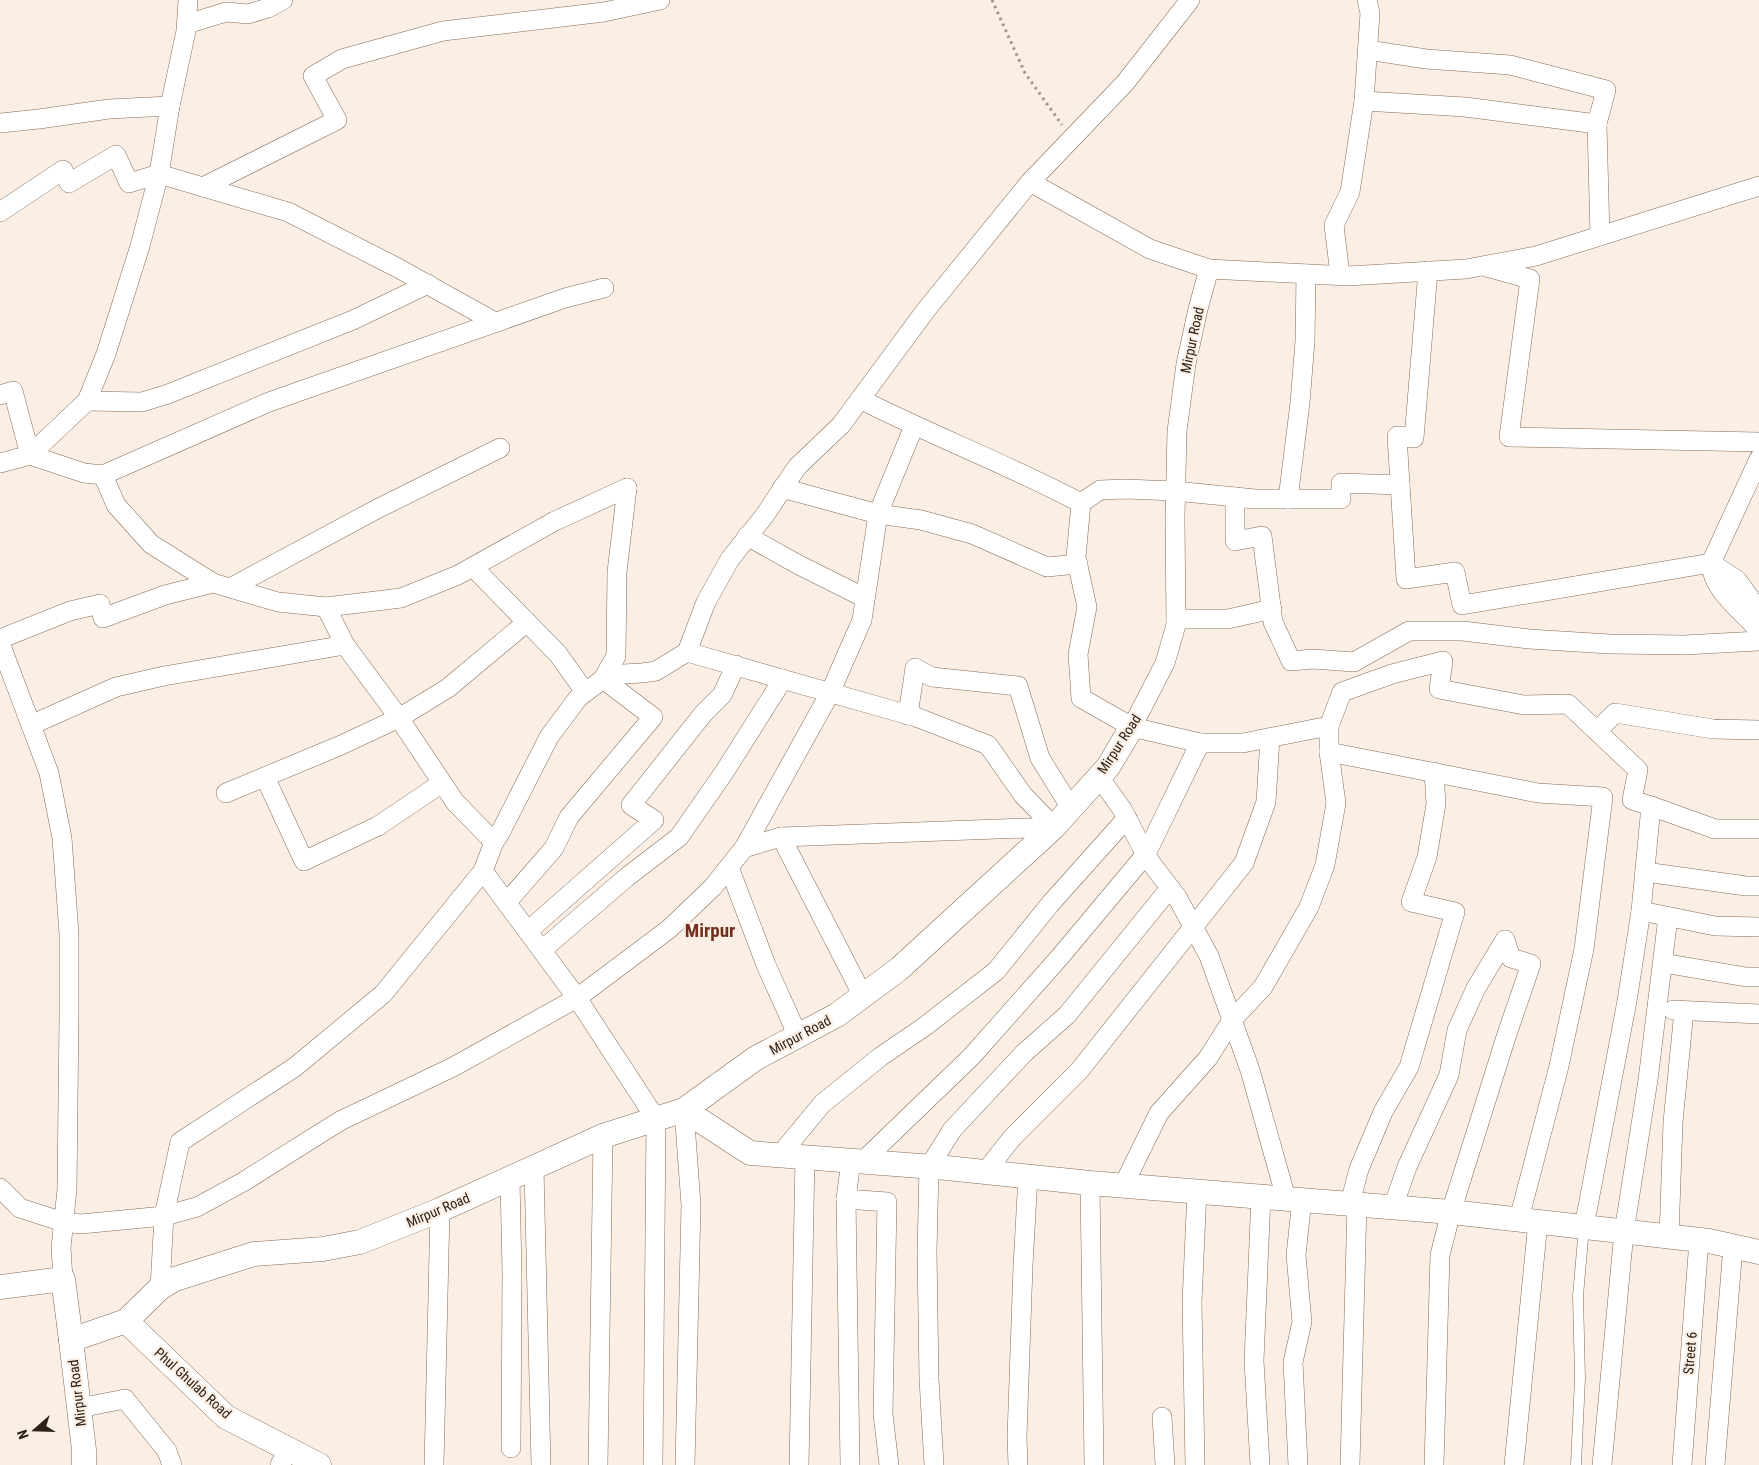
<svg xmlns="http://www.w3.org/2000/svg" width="1759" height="1465" viewBox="0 0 1759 1465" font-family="'Roboto Condensed',sans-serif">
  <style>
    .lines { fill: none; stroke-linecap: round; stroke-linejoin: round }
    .service-casing { stroke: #856b54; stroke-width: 11 }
    .minor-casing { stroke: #856b54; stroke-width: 20 }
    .tertiary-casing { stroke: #856b54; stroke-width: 25 }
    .path { stroke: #a0958b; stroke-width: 3; stroke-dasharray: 2.5 4; stroke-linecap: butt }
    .service { stroke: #fff; stroke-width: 10 }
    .minor { stroke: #fff; stroke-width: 19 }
    .tertiary { stroke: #fff; stroke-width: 24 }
    .labels { text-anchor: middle; stroke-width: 4.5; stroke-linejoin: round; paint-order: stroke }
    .street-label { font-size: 14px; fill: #2b2117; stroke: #fbefe5 }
    .district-label { font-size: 19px; font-weight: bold; fill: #732f1e; stroke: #fbefe5 }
  </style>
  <rect width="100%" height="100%" fill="#fbefe5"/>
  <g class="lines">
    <!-- service casing -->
    <g class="service-casing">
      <path id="service" d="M1576,1465L1580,1378L1578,1296L1584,1227"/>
    </g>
    <!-- minor casing -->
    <g class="minor-casing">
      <g id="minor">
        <path d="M187,24L226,12L248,14L268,8L283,0"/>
        <path d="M1368,50L1426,59L1510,65L1606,90L1597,124"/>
        <path d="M1364,101L1465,107L1597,124L1600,236"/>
        <path d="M0,123L39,119L109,109L170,106"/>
        <path d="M1030,182L1125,83L1190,0"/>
        <path d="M203,187L337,120L313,76L342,59L443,31L604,12L660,0"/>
        <path d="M0,212L63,170L69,183L116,155L129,183L159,174L288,212L396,267L495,322"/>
        <path d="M1487,267L1530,279L1509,437L1759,442"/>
        <path d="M1428,271L1414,438L1397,436L1406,579L1455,572L1462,605L1711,563L1737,580L1759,611"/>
        <path d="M1340,275L1334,225L1350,192L1364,101L1370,13L1367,0"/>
        <path d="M0,395L13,391L30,455L84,473L103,475L269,402L565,298L604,288"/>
        <path d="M860,399C933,436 1009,465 1081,503L1100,490L1125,489L1175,491L1255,499H1341V483L1400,485"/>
        <path d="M87,401L142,402L168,394L353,320L428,284"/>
        <path d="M1759,459L1711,563C1712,591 1743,611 1759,631"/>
        <path d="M0,463L30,455L87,401L106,354L140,246L159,174L170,106L186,31L188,0"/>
        <path d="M103,475L116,505L151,544L213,583L278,602L326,607L401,598L458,575L555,521L627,488"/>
        <path d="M782,488L878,514L921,520L972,534L1047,567L1078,564"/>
        <path d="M1235,497V541L1262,536L1273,622L1291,661L1313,659L1354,662L1409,631H1463L1529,639L1610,644L1684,645L1759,641"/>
        <path d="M1288,499L1300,403L1305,341L1306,274"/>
        <path d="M1081,503L1076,557L1087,607L1078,654L1081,698L1132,727L1200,743H1243L1329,726L1342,692L1392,674L1443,661L1439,689L1524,705L1568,704L1638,770L1632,800L1651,806L1641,911L1627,1001L1584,1227"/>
        <path d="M747,536L799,565L865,598"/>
        <path d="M473,567L558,654L585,692"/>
        <path d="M230,588L377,509L500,448"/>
        <path d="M326,607L345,645L399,718L455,802L494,842"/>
        <path d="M1176,619H1228L1272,609"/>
        <path d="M0,639L70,611L100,604L103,618L165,595L213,583"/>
        <path d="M0,643L49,773L62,838L69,934V1015L67,1189L61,1248L63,1279"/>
        <path d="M687,652L916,717L988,745L1023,795L1054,827"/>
        <path d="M908,715L915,668L932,677L1018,686L1040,758L1071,808"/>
        <path d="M31,725L116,687L164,676L345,645"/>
        <path d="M1329,726V752L1538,793L1603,797L1584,949L1559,1066L1519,1219"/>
        <path d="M1132,727L1165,663L1176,625L1175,518L1177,431L1186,364L1198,309L1209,269"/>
        <path d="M1597,731L1615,713L1713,729L1759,730"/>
        <path d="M265,777L304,861L378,826L442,783"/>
        <path d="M1099,777L1122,809L1148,859L1177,897L1209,956L1250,1070L1286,1198"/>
        <path d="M226,793L339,746L399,718L448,688L527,622"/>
        <path d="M1651,806L1715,829H1759"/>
        <path d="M781,837L863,996"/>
        <path d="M744,848L830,693L862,620L878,514L914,426"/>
        <path d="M729,867L766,965L798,1036"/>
        <path d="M483,871L577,998L656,1119L653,1465"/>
        <path d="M1645,872L1746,886H1759"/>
        <path d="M507,902L554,848L569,817L653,717L603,679L616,656L617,572L627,488"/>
        <path d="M1641,911L1715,926L1759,927"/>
        <path d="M528,931L654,820L631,805L703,714L722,695L736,665"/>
        <path d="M542,950L627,877L679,837L725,771L783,679"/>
        <path d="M1663,963L1746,977H1759"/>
        <path d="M1673,1010L1759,1014"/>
        <path d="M684,1110L691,1205L685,1465"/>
        <path d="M780,1155L822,1104L880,1057L924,1027L996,971L1051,903L1127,818"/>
        <path d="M851,1161L846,1199L887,1202L883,1414L889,1465"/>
        <path d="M863,1161L971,1057L1059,958L1146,854L1200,743"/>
        <path d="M534,1168L541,1465"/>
        <path d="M986,1171L1012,1138L1079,1071L1244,863L1266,802L1270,738"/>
        <path d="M510,1179L512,1273L511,1448"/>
        <path d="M1090,1183L1094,1465"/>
        <path d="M1124,1184L1159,1113L1208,1058L1232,1020L1263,987L1309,907L1325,865L1336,803L1329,752"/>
        <path d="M0,1188L20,1208L63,1222L81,1224L164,1216L197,1207L243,1182L340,1121L453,1067L577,998L669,929L713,887L744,848L781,837L1054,827"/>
        <path d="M846,1199L850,1465"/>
        <path d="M1350,1203L1359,1169L1383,1112L1409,1067L1455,912L1411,902L1427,857L1436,804L1434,772"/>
        <path d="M1393,1207L1407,1167L1449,1075L1457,1030L1476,988L1505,940"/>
        <path d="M1669,1237L1673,1122L1684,1011"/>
        <path d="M160,1288L164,1216L180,1142L295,1067L383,994L483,871L494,842L499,835L549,737L578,698L603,679L623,674L642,673L656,671L687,652L706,602L730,559L765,515L797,467L841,425L926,310L1030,182L1150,249L1209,269L1348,276L1466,269L1536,256L1759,186"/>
        <path d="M79,1408L125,1399L167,1451L172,1465"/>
        <path d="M1162,1417L1165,1465"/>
        <path d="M280,1465L289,1449"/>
        <path d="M434,1465L440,1210"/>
        <path d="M598,1465L603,1136"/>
        <path d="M799,1465L805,1157"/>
        <path d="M934,1465L929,1379L927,1252L929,1167L952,1130L1024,1053L1067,1015L1170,888"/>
        <path d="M1018,1465L1017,1437L1023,1266L1028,1176"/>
        <path d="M1195,1465L1192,1302L1197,1190"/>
        <path d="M1260,1465L1254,1361L1261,1196"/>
        <path d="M1298,1465L1293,1362L1302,1322L1296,1255L1302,1199"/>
        <path d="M1350,1465L1357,1204"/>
        <path d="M1434,1465L1440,1255L1451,1212L1506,1037L1531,964L1511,958L1505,940"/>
        <path d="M1514,1465L1538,1222"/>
        <path d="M1602,1465L1624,1232L1648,1080L1668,917"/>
        <path d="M1682,1465L1699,1240"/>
        <path d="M1715,1465L1733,1247"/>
      </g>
    </g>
    <!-- tertiary casing -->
    <g class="tertiary-casing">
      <g id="tertiary">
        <path d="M684,1110L750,1153L947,1168L1090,1183L1451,1212L1709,1241L1759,1252"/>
        <path d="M0,1287L63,1279L71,1340"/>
        <path d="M126,1321L226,1417L319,1465"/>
        <path d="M84,1465V1450L71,1340L126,1321L160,1288L175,1279L254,1254L323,1249L360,1242L440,1210L603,1136L684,1110L756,1058L837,1015L899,969L1054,827L1108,767L1132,727"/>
      </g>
    </g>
    <!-- path -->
    <path class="path" d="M992,0L1025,73L1062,125"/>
    <!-- service -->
    <use href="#service" class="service"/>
    <!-- minor -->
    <use href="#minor" class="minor"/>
    <!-- tertiary -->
    <use href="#tertiary" class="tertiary"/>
  </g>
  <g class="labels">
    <!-- street labels -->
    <g class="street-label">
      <text transform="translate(1192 340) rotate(-78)" y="5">Mirpur Road</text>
      <text transform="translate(1119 744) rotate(-57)" y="5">Mirpur Road</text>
      <text transform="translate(800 1035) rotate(-28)" y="5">Mirpur Road</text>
      <text transform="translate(438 1210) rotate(-23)" y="5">Mirpur Road</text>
      <text transform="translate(1690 1353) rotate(-85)" y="5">Street 6</text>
      <text transform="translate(193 1383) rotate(42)" y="5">Phul Ghulab Road</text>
      <text transform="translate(77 1393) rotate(-97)" y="5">Mirpur Road</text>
    </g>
    <!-- district labels -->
    <g class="district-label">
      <text x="710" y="937">Mirpur</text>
    </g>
  </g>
  <!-- north arrow -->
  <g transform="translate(35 1430) rotate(250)" stroke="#fbefe5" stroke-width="4" paint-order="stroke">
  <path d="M0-4L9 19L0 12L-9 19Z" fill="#2b2117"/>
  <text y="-8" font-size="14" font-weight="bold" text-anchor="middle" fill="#2b2117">N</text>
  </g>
</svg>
